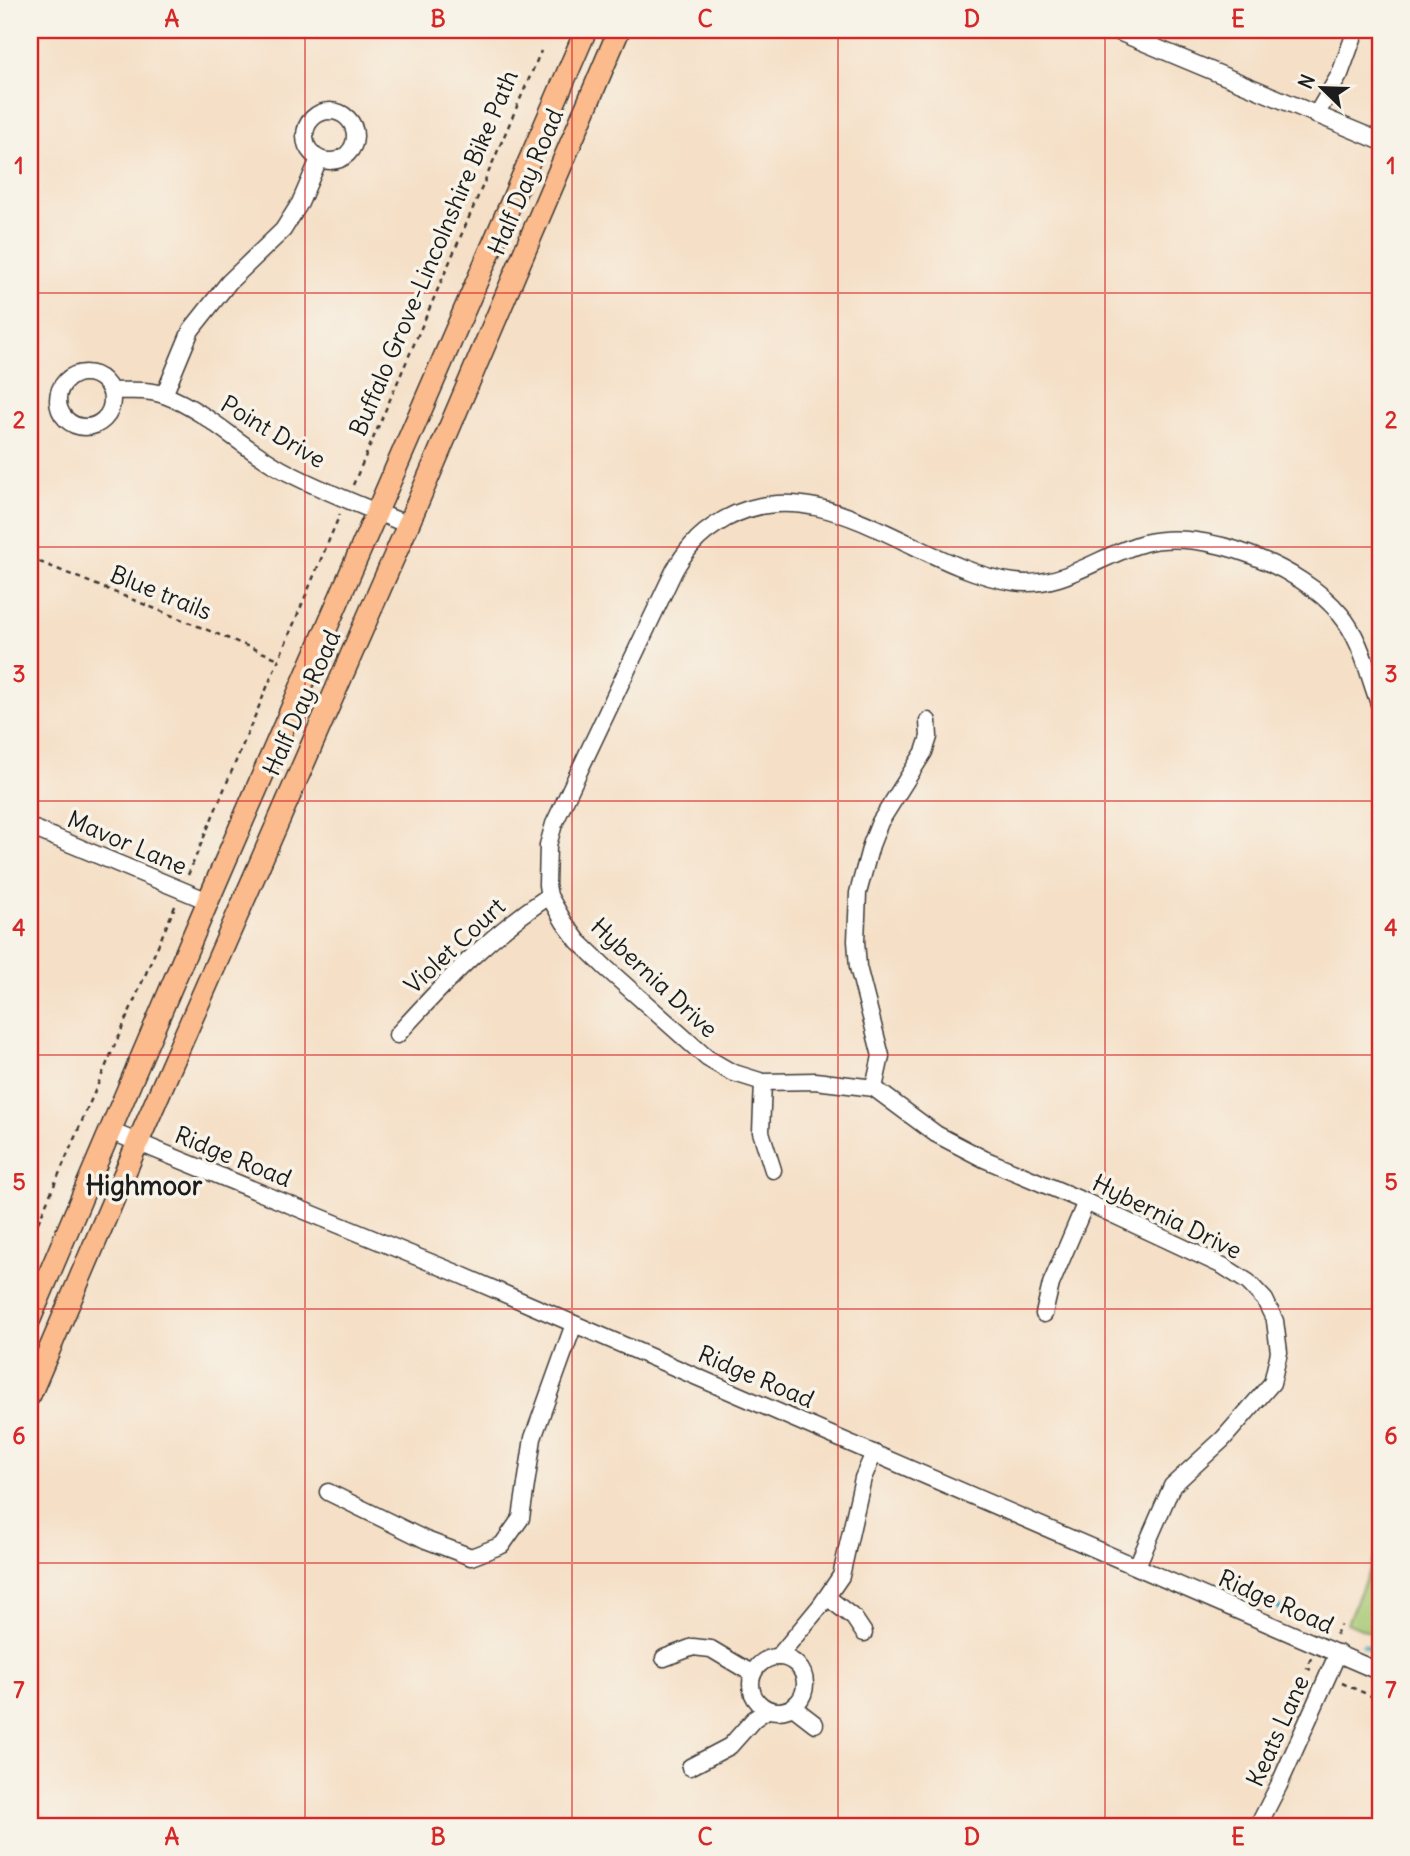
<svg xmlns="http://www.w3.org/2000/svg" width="1410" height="1856" viewBox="0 0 1410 1856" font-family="Delius,sans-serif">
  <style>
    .green { fill: #a4c872; stroke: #607247; stroke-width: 2 }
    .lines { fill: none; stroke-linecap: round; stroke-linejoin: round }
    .stream { stroke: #3dacba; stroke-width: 5 }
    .minor-casing { stroke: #3d3936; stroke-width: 19 }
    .major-casing { stroke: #3d3936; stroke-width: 24 }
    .path { stroke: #3d3936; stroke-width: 2.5; stroke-dasharray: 5 5; stroke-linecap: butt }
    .minor { stroke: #fff; stroke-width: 16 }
    .major { stroke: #fbbb8c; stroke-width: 21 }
    .grid { fill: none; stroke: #d62828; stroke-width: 2; stroke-opacity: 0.55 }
    .labels { text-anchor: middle; stroke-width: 7; stroke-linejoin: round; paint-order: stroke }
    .street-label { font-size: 24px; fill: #1c1c1c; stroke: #f7f3e8 }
    .neighbourhood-label { font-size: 26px; font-weight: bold; fill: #1c1c1c; stroke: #f7f3e8 }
    .neatline { fill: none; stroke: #d62828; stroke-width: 2.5 }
    .grid-label { font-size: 23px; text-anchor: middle; font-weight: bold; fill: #d62828 }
  </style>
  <rect width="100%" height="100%" fill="#f7f3e8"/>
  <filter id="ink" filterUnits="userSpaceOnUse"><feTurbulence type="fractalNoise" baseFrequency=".0143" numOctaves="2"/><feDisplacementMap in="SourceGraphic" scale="14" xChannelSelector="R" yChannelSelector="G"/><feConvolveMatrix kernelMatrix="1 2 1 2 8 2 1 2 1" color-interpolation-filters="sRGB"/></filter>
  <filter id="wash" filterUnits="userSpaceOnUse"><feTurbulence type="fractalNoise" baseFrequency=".00686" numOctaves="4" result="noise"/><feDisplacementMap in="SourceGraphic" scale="28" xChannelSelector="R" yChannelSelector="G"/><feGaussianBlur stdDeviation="1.57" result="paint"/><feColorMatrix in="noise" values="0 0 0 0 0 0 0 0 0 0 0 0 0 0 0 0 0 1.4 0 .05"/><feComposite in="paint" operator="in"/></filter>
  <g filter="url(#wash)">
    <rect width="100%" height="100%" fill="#f5dfc6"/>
    <!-- green -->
    <path class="green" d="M1380,1546V1637L1347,1623Z"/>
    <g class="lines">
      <!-- stream -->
      <g class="stream">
        <path d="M1250,1595L1314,1623"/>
        <path d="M1364,1645L1380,1652"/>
      </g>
    </g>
  </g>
  <g filter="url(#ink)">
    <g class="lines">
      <!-- minor casing -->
      <g class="minor-casing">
        <g id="minor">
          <path d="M1114,30L1380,141"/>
          <circle cx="330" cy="136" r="25"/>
          <path d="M1316,115L1340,74L1356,30"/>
          <circle cx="85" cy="400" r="27"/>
          <path d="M111,391C129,391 147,389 164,395C207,411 242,448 281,469C321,491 366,507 408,525"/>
          <path d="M164,395L191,330L229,282L283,230L300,203L319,159"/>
          <path d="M30,827L208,901"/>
          <path d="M397,1035C447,980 487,937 549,896"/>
          <path d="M763,1082L761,1132L773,1170"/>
          <path d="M874,1088L881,1056L858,967L856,941L858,893L871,845L880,822L924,752L929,737L928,721"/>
          <path d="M110,1131L454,1272L1380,1672"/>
          <path d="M1044,1314L1051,1284L1086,1202"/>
          <path d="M328,1492L426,1540L471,1557L502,1545L521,1518L533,1438L574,1324"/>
          <path d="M1137,1566L1172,1486L1223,1439L1272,1383L1279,1352L1275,1321L1265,1300L1248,1282L1223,1266L1086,1202L984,1159L936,1134L874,1088L815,1081L763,1082L731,1072L707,1058L606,968L578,941L564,922L549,896L547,885L548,845L554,824L674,571C679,562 685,553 692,545C701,534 713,526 725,519C823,465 917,569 1014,582C1062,589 1100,555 1144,543C1204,527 1302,567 1340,614C1362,640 1368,675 1380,706"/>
          <path d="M827,1597L854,1618L864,1633"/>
          <circle cx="778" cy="1684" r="27"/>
          <path d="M778,1657L821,1605L841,1576L863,1478L874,1453"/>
          <path d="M664,1658L693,1647L711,1649L753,1674"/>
          <path d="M793,1707L815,1724"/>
          <path d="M690,1767L730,1746L754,1719L767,1710"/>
          <path d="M1258,1826L1279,1785L1338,1653"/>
        </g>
      </g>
      <!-- major casing -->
      <g class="major-casing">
        <g id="major">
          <path d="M30,1319L208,901L586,30"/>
          <path d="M30,1395L138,1142L408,525L619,30"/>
        </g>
      </g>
      <!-- path -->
      <g class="path">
        <path d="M353,485L541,51"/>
        <path d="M30,558L279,659"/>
        <path d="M188,875L340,514"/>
        <path d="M30,1241L176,904"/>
        <path d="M1377,1580L1380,1570"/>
        <path d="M1336,1635L1340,1625"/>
        <path d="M1311,1658L1307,1668L1313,1671"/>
        <path d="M1342,1683L1380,1700"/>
      </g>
      <!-- minor -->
      <use href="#minor" class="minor"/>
      <!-- major -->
      <use href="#major" class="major"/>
    </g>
  </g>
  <!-- grid -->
  <path class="grid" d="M305,30V1826M572,30V1826M838,30V1826M1105,30V1826M30,293H1380M30,547H1380M30,801H1380M30,1055H1380M30,1309H1380M30,1563H1380"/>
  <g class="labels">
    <!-- street labels -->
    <g class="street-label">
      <text transform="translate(526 182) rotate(-67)" y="8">Half Day Road</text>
      <text transform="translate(434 253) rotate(-67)" y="8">Buffalo Grove-Lincolnshire Bike Path</text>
      <text transform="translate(273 432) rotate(31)" y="8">Point Drive</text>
      <text transform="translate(161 593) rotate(22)" y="8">Blue trails</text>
      <text transform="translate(302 703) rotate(-66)" y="8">Half Day Road</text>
      <text transform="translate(127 843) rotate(23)" y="8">Mavor Lane</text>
      <text transform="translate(455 946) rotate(-43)" y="8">Violet Court</text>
      <text transform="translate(654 978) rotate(43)" y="8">Hybernia Drive</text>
      <text transform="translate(233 1157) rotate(22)" y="8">Ridge Road</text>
      <text transform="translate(1167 1217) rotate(26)" y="8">Hybernia Drive</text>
      <text transform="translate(756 1377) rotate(23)" y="8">Ridge Road</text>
      <text transform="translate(1276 1602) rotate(24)" y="8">Ridge Road</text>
      <text transform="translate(1278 1731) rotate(-66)" y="8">Keats Lane</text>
    </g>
    <!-- neighbourhood labels -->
    <g class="neighbourhood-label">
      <text x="144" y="1195">Highmoor</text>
    </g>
  </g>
  <!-- margin -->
  <rect width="1410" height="1856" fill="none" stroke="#f7f3e8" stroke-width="77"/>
  <!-- north arrow -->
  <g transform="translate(1322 88) rotate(293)" stroke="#f7f3e8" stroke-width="5" paint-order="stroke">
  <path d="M0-5L12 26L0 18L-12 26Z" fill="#1c1c1c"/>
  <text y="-10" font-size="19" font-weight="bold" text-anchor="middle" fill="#1c1c1c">N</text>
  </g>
  <rect x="38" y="38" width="1334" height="1780" class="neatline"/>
  <g class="grid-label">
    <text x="172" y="27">A</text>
    <text x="438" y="27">B</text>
    <text x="705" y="27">C</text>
    <text x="972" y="27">D</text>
    <text x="1238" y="27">E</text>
    <text x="19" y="174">1</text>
    <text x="1391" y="174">1</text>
    <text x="19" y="428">2</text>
    <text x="1391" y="428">2</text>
    <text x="19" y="682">3</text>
    <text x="1391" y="682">3</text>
    <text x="19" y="936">4</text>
    <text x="1391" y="936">4</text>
    <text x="19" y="1190">5</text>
    <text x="1391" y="1190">5</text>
    <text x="19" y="1444">6</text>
    <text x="1391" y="1444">6</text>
    <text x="19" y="1698">7</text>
    <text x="1391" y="1698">7</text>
    <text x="172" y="1845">A</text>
    <text x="438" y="1845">B</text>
    <text x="705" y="1845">C</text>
    <text x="972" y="1845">D</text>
    <text x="1238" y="1845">E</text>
  </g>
</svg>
